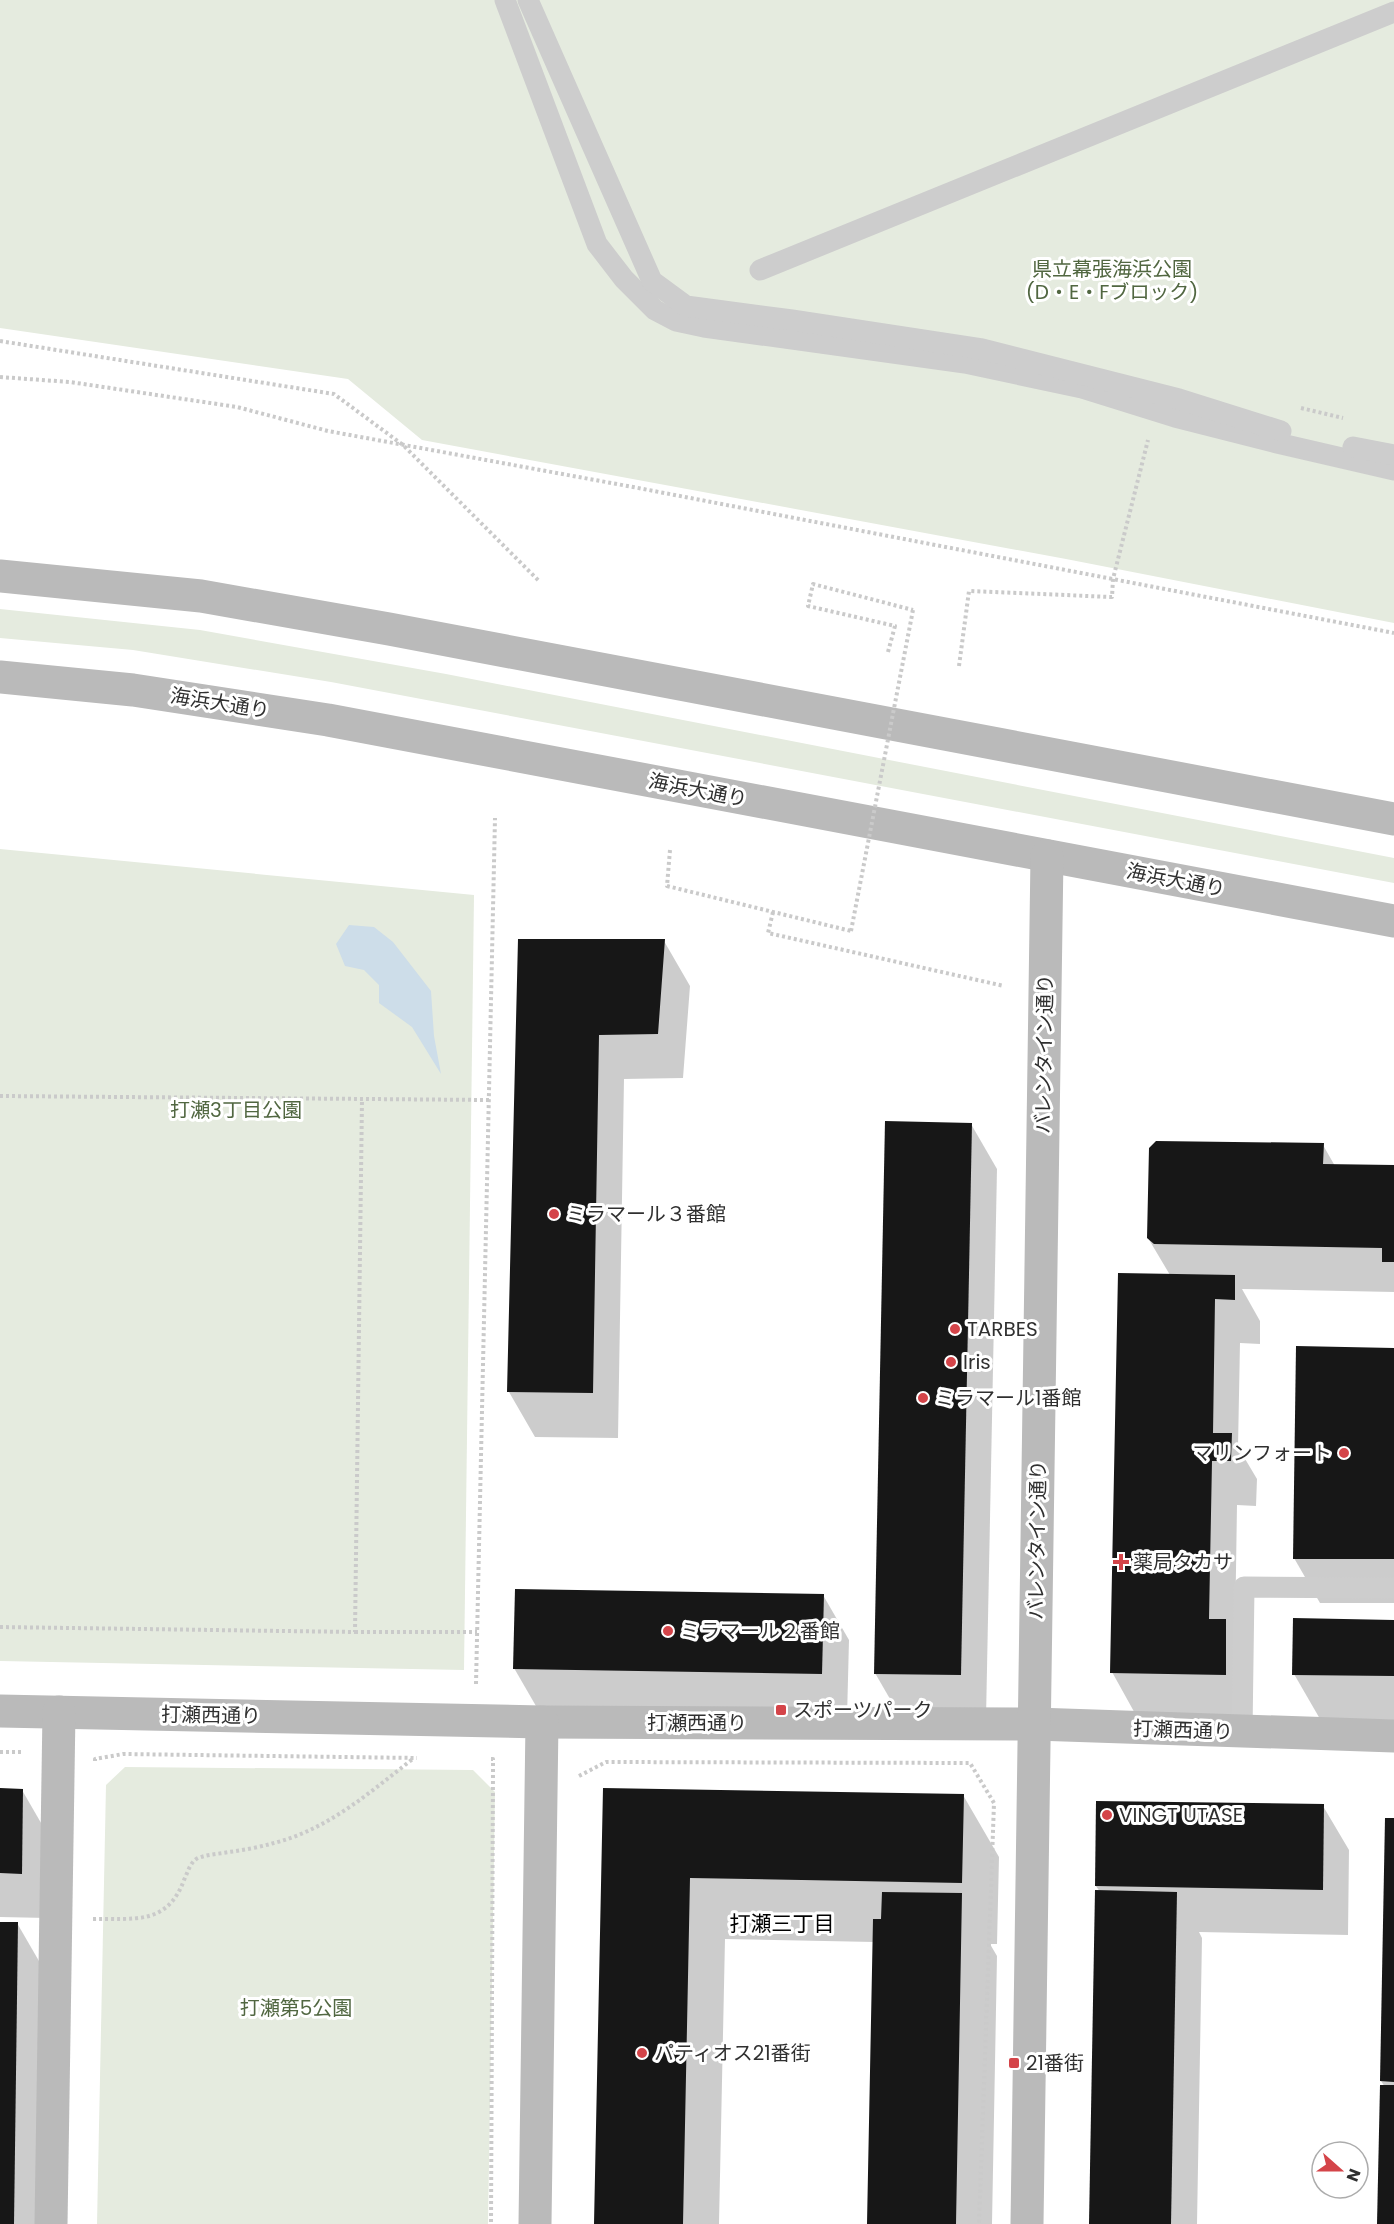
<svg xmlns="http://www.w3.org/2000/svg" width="1394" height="2224" viewBox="0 0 1394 2224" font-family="Poppins,'Noto Sans JP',sans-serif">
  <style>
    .green { fill: #e5ebdf }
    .water { fill: #cddde9 }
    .shadow { fill: #0003 }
    .building { fill: #171717 }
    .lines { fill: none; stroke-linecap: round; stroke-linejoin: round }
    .path { stroke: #cacaca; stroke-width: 4; stroke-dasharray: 3 3; stroke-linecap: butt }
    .lane { stroke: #cdcdcd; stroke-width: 21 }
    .secondary { stroke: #bababa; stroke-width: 33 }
    .path-bridge { stroke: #cacaca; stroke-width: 4; stroke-dasharray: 3 3; stroke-linecap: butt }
    .poi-dot { fill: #d44449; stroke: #fff; stroke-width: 2 }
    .labels { text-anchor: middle; stroke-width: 6; stroke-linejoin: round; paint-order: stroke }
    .park-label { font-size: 20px; fill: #516741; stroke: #fff }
    .street-label { font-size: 20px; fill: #303030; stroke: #fff }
    .poi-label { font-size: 20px; fill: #303030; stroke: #fff; text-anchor: start }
    .neighbourhood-label { font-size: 21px; fill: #000; stroke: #fff }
  </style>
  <rect width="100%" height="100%" fill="#fff"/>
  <!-- green -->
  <g class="green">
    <path d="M0,0H1394V623L1066,559L422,440L348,379L0,328Z"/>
    <path d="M0,609L200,630L446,674L1394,858V883L331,682L133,650L0,638Z"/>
    <path d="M0,849L474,895L464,1670L0,1661Z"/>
    <path d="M125,1767L473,1770L495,1792L488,2224H97L106,1785Z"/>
  </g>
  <!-- water -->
  <path class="water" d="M349,925L374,927L393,942L431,991L434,1036L441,1074L412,1027L379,1003V985L364,970L345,966L336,944Z"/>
  <!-- shadow -->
  <g class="shadow">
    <path d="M519,940L664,941L690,986L683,1078L624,1079L618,1438L535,1437L509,1392Z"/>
    <path d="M971,1124L997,1169L986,1719L901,1718L875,1673Z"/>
    <path d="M1323,1145L1335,1166L1394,1167V1292L1242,1289L1260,1321V1344L1240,1343L1238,1447L1257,1479L1256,1506L1237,1505L1235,1636L1251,1719L1137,1717L1112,1672L1170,1275L1148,1238Z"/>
    <path d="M1394,1349V1603H1320L1294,1558Z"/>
    <path d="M823,1595L849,1640L847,1718L540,1713L514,1668Z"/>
    <path d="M1394,1621V1720L1320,1719L1294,1674Z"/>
    <path d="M0,1790H22L48,1835L47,1918L0,1917Z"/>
    <path d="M604,1790L963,1795L999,1857L997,1944H990L997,1956L992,2224H869L874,1942L725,1939L719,2224H596Z"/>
    <path d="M1323,1806L1349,1850L1348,1935L1199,1932L1202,1938L1197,2224H1091L1100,1892L1096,1886Z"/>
    <path d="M1394,1820V2224H1379L1385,2087L1381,2081Z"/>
    <path d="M0,1923H17L43,1968L39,2224H0Z"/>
  </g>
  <!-- building -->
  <g class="building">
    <path d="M518,939H665L658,1034L599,1035L593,1393L507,1392Z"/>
    <path d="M885,1121L972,1123L961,1675L874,1674Z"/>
    <path d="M1156,1141L1324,1143L1323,1164L1394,1165V1262H1382V1248L1154,1244L1147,1238L1149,1148Z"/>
    <path d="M1118,1273L1235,1275V1300L1215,1299L1213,1433H1232L1231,1461H1212L1209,1619H1226V1675L1110,1673Z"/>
    <path d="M1296,1346L1394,1348V1559H1293Z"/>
    <path d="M515,1589L824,1594L822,1674L513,1669Z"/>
    <path d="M1293,1618L1394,1620V1676L1292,1675Z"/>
    <path d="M0,1788L23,1789L22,1874L0,1873Z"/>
    <path d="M603,1788L964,1794L962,1883L690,1878L683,2224H594Z"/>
    <path d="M1096,1801L1324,1804L1323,1890L1095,1886Z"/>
    <path d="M1385,1818H1394V2082L1380,2081Z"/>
    <path d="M1095,1890L1177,1892L1171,2224H1089Z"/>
    <path d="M882,1892L962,1893L956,2224H867L873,1919H881Z"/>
    <path d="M0,1922H18L14,2224H0Z"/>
    <path d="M1380,2085H1394V2224H1377Z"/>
  </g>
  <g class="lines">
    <!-- path -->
    <g class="path">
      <path d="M0,341L334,394L403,445L540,582"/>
      <path d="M0,377L70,382L237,407L328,431L633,487L1394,633"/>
      <path d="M1301,408L1343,418"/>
      <path d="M888,652L895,626L808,606L813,584L913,610"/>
      <path d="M959,666L969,591L1112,597L1113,579L1148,440"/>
      <path d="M670,850L667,886L851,931"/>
      <path d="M773,912L768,933L1004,986"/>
      <path d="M0,1096L489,1100"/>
      <path d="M0,1627L355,1632L362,1099"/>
      <path d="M355,1632H477"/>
      <path d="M476,1684L495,818"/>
      <path d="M0,1752H23"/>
      <path d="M491,1759H493V1771L491,2224"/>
      <path d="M95,1761V1759L123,1754L417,1758"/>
      <path d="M579,1776L606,1762L970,1763L994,1803L979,2224"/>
      <path d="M93,1919C134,1918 167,1926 184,1880C188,1872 190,1862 198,1858C209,1854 219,1854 229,1852C244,1850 260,1847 274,1843C329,1829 370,1792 414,1758"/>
    </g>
    <!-- lane -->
    <g class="lane">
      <path d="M505,0L597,244L624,279L655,310L676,321L704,327L965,363L1082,388L1175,417L1277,443L1394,470"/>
      <path d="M528,0L652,281L686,306L792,320L982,349L1179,399L1281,431"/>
      <path d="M760,270L1394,12"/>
      <path d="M1353,447L1394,455"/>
      <path d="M1242,1732L1244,1587L1394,1588"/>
    </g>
    <!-- secondary -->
    <g class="secondary">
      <path d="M0,576L201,596L389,629L1394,819"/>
      <path d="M0,677L133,690L328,720L1394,921"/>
      <path d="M0,1711L542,1722L1035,1724L1394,1736"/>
      <path d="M51,2224L59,1712"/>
      <path d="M535,2224L542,1722"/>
      <path d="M1027,2224L1047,856"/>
    </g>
    <!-- path-bridge -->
    <path class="path-bridge" d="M851,931L913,610"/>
  </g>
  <!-- markers -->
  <g class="poi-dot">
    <circle cx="554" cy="1214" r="6"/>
    <circle cx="955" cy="1329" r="6"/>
    <circle cx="951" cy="1362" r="6"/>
    <circle cx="923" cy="1398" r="6"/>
    <circle cx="1344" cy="1453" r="6"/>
    <path d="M1118 1553h6v6h6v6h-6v6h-6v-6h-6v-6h6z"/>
    <circle cx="668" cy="1631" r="6"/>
    <rect x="775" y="1704" width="12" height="12" rx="3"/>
    <circle cx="1107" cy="1815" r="6"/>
    <circle cx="642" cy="2053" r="6"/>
    <rect x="1008" y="2057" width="12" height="12" rx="3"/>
  </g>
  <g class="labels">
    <!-- park labels -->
    <g class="park-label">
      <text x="1112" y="276">県立幕張海浜公園<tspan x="1112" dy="23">(D・E・Fブロック)</tspan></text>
      <text x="236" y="1117">打瀬3丁目公園</text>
      <text x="296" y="2015">打瀬第5公園</text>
    </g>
    <!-- street labels -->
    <g class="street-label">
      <text transform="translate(220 703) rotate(9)" y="7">海浜大通り</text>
      <text transform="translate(698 790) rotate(11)" y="7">海浜大通り</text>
      <text transform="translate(1176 880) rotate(11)" y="7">海浜大通り</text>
      <text transform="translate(1044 1054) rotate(-89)" y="7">バレンタイン通り</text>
      <text transform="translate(1037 1540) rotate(-89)" y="7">バレンタイン通り</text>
      <text transform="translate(211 1715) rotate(1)" y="7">打瀬西通り</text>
      <text x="697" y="1730">打瀬西通り</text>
      <text transform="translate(1183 1730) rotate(2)" y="7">打瀬西通り</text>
    </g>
    <!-- poi labels -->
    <g class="poi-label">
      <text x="566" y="1221">ミラマール３番館</text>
      <text x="967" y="1336">TARBES</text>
      <text x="963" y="1369">Iris</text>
      <text x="935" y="1405">ミラマール1番館</text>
      <text x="1332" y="1460" text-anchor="end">マリンフォート</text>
      <text x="1133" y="1569">薬局タカサ</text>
      <text x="680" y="1638">ミラマール２番館</text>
      <text x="793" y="1717">スポーツパーク</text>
      <text x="1119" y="1822">VINGT UTASE</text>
      <text x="654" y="2060">パティオス21番街</text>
      <text x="1026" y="2070">21番街</text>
    </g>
    <!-- neighbourhood labels -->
    <g class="neighbourhood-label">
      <text x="782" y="1931">打瀬三丁目</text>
    </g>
  </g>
  <!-- north arrow -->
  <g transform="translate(1340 2170) rotate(111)"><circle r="28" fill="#ffffff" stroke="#acacac" stroke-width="1.5"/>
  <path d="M0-4.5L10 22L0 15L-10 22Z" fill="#d44449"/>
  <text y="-9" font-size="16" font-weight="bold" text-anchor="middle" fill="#303030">N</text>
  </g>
</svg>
